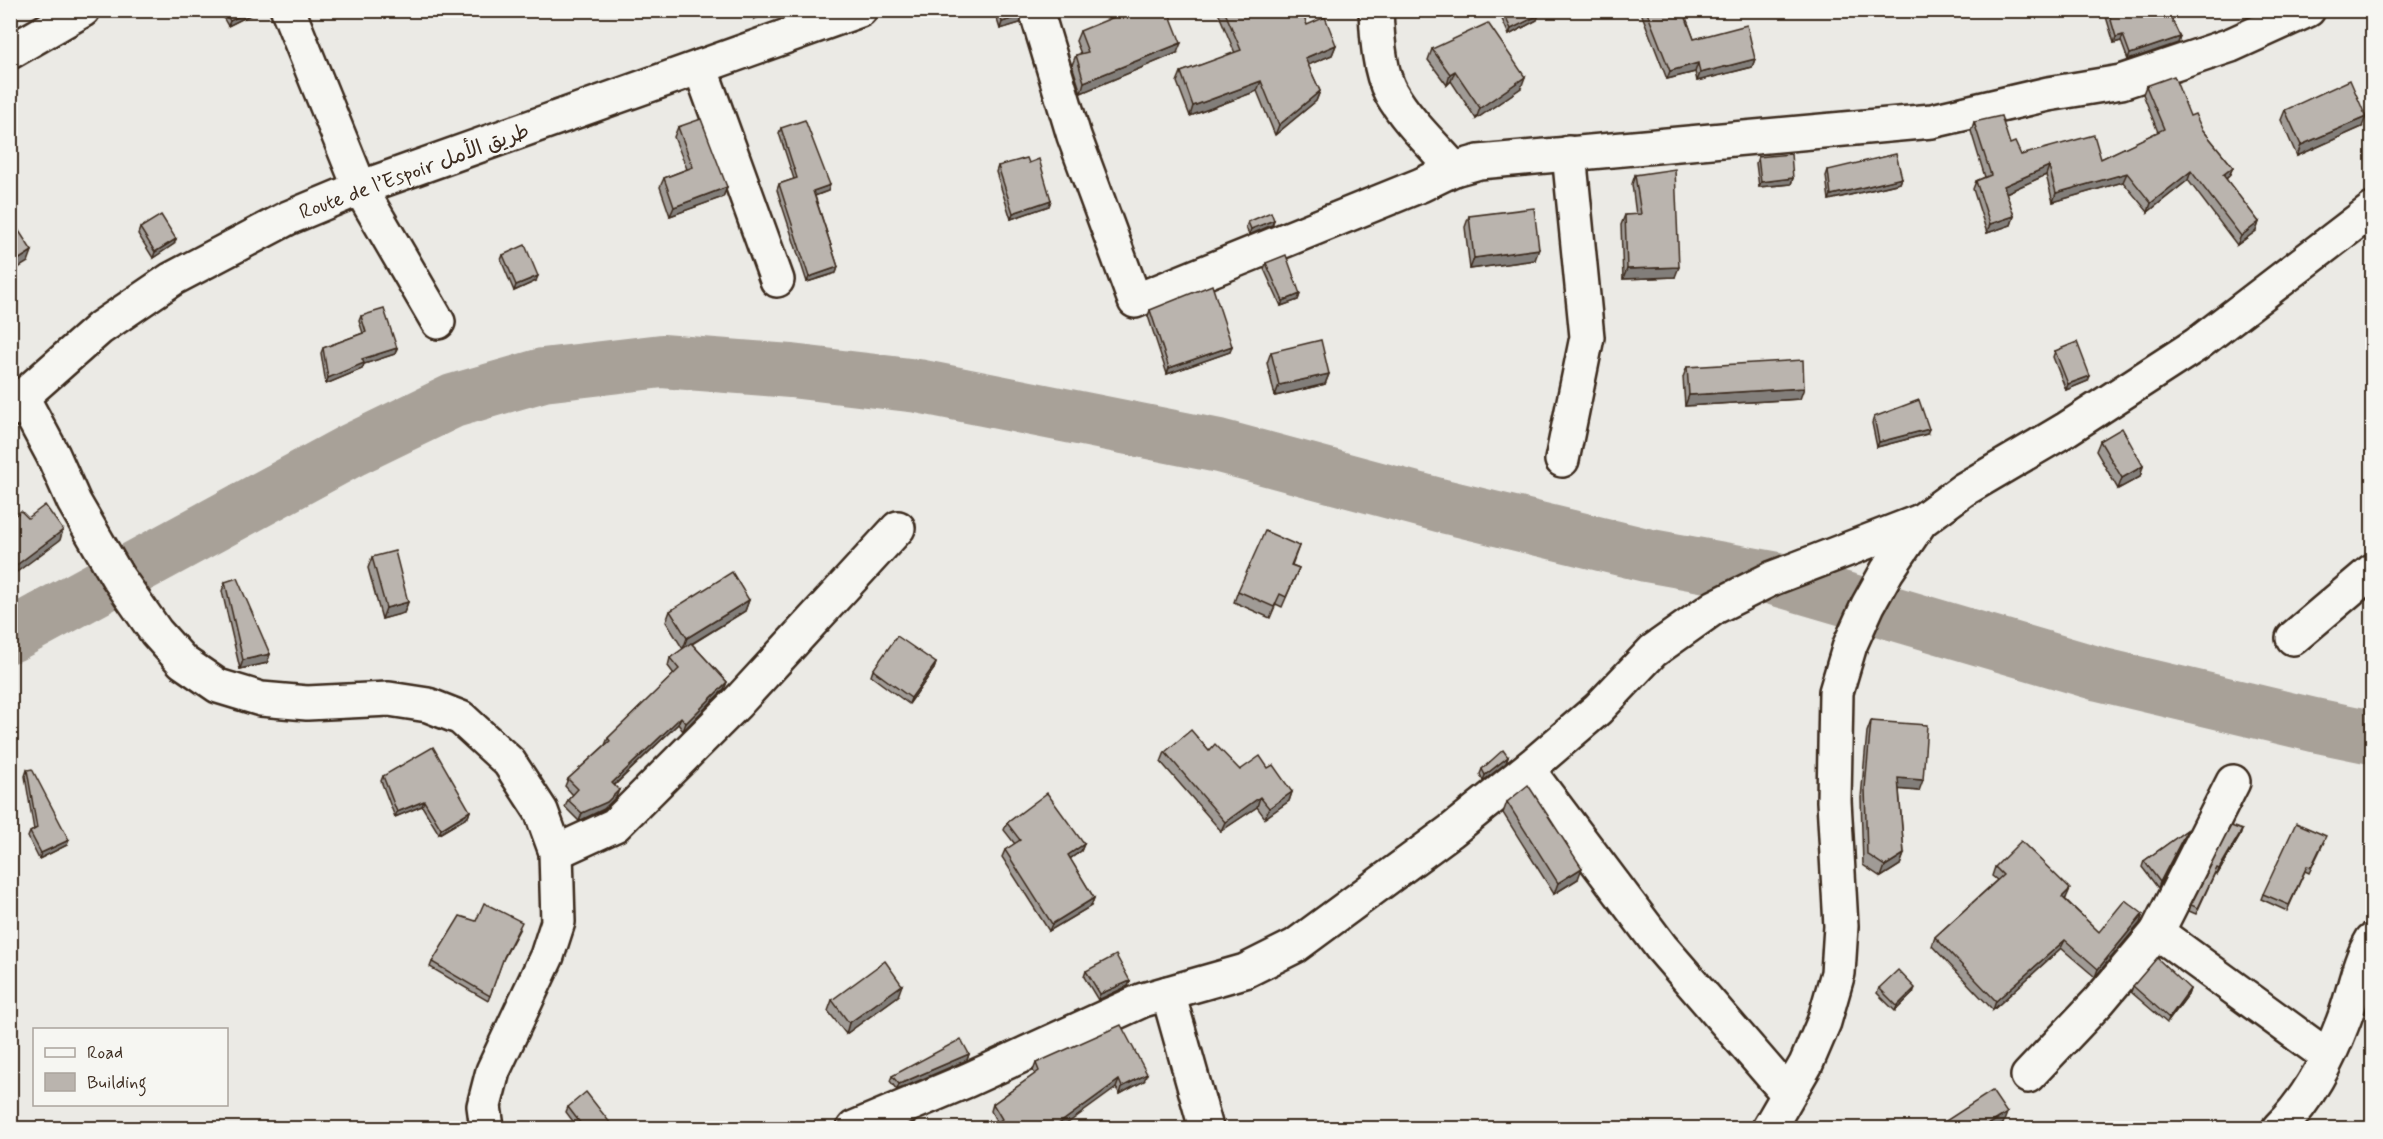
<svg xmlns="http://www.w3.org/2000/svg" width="2383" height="1139" viewBox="0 0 2383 1139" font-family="Mynerve,'Playpen Sans Arabic',sans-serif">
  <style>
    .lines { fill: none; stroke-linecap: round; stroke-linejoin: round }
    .river { stroke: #a8a198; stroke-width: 54 }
    .street-casing { stroke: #3b2a1e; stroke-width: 38 }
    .highway-casing { stroke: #3b2a1e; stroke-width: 38 }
    .street { stroke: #f6f6f2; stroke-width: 33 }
    .highway { stroke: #f6f6f2; stroke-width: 33 }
    .wall { fill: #a09b96; stroke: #3b2a1e; stroke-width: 1.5 }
    .shaded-wall { fill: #827e7a; stroke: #3b2a1e; stroke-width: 1.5 }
    .building { fill: #bab4ae; stroke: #3b2a1e; stroke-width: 1.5 }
    .labels { text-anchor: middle; stroke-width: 4.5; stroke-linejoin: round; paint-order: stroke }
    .street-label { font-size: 21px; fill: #3b2a1e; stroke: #f6f6f2 }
  </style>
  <rect width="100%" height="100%" fill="#ebeae5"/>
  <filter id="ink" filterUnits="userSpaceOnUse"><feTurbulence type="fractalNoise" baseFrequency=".0167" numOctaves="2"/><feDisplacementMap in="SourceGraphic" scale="12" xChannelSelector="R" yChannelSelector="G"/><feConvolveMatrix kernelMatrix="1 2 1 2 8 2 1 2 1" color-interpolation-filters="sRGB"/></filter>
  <g filter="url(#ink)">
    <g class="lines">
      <!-- river -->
      <path class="river" d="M10,636L350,451L453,401L543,375L662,361L791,371L918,386L1219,446L1439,505L1646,555L1773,578L2099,674L2314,725L2372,737"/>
      <!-- street casing -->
      <g class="street-casing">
        <g id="street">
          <path d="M288,10L360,188L438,322"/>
          <path d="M1036,10L1074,136L1135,301L1421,185L1454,169L1479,162L1932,121L2048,94L2121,82L2231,45L2308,10"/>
          <path d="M1376,10C1377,35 1379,72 1391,93C1407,121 1433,145 1454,169"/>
          <path d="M10,52L83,10"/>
          <path d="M700,67L777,280"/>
          <path d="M22,397L53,455L74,502L117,576L156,632L183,662L218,686L261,699L307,703L389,699L428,705L461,718L509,762L541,811L556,852L558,922L547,956L493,1071L484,1106L487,1128"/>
          <path d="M1562,460L1587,337L1569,153"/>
          <path d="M2293,638L2372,571"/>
          <path d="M1528,770L1661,947L1788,1094"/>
          <path d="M556,852L615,825L737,703L898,528"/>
          <path d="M2157,932L2233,782"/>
          <path d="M1168,993L1206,1128"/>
          <path d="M2028,1076L2099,1001L2157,932L2327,1056"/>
          <path d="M854,1128L968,1080L1143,1000L1245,971L1295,946L1451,831L1535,763L1598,709L1653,651L1715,607L1773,578L1921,521"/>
          <path d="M1769,1128L1806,1064L1824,1022L1838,973L1841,926L1834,801L1836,692L1850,645L1868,605L1887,571L1921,521L1963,490L2065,430L2196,345L2372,210"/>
          <path d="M2279,1128C2309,1099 2328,1061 2343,1022C2354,995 2357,965 2372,940"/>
        </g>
      </g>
      <!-- highway casing -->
      <g class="highway-casing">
        <path id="highway" d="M10,410L22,397L100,328L172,279L288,218L360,188L860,10"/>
      </g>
      <!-- street -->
      <use href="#street" class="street"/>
      <!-- highway -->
      <use href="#highway" class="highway"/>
    </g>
    <!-- wall -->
    <g class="wall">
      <path d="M219,10H260L228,26Z"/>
      <path d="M751,10H774L754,19Z"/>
      <path d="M994,10H1023L1020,23L1000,29Z"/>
      <path d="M1217,10H1301L1307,25L1336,45L1332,55L1308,65L1320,91L1316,101L1275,135L1257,91L1190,116L1177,82L1181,72L1235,53Z"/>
      <path d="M1498,10H1537V20L1509,35Z"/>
      <path d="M1640,10H1683L1694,39L1755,59L1752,67L1697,81L1695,72L1667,79Z"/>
      <path d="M2104,10H2188L2187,13L2171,18L2180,37L2178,43L2128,60L2121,41L2114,43Z"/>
      <path d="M1080,31L1177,53L1081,93L1072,65L1076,55L1081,54L1076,41Z"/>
      <path d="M1432,49L1521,88L1476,119L1451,81L1447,85L1428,60Z"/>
      <path d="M2146,86L2190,116L2202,129L2233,167L2229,176L2226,179L2259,222L2256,231L2237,245L2188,180L2148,212L2123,182L2053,202L2046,175L2006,193L2014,216L2011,225L1987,233L1973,189L1976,181L1985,177L1971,131L1974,122L2010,144L2021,155L2101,159L2158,132L2143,94Z"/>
      <path d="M2285,110L2362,127L2297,156L2281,120Z"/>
      <path d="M678,127L727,187L723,197L670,216L660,187L664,178L687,169L674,137Z"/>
      <path d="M781,128L828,191L815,196L838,267L836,273L807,282L777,190L779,184L794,179L779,133Z"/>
      <path d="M1758,157L1793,178L1791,184L1759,187L1756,163Z"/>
      <path d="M1029,163L1051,200L1049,206L1011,219L996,172L998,166Z"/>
      <path d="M1828,170L1902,178L1900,183L1829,200L1826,176Z"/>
      <path d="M1635,175L1675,277L1623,279L1621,225L1625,215H1636L1632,184Z"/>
      <path d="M1469,216L1535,260L1470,269L1465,227Z"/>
      <path d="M1274,220L1272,225L1249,235L1246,227L1248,222Z"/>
      <path d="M140,228L176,239L174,244L153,258L138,234Z"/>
      <path d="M503,255L536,281L514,291L501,260Z"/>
      <path d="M1266,263L1300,294L1298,300L1281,306L1264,269Z"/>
      <path d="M1150,310L1232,346L1230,352L1167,374L1148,316Z"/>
      <path d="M361,316L397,348L395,354L364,364L362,369L326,384L321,353L323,348L363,333L359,321Z"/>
      <path d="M2055,351L2088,381L2066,390L2053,357Z"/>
      <path d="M1271,352L1329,374L1325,384L1275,396L1267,363Z"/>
      <path d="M1687,367L1800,399L1685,406L1683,377Z"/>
      <path d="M1874,417L1927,434L1877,447L1872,423Z"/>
      <path d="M2100,441L2143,466L2140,477L2118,489L2096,451Z"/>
      <path d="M1299,546L1292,565L1299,568L1282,607L1276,604L1270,618L1234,602L1238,591Z"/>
      <path d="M372,557L408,602L404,613L382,619L368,568Z"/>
      <path d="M225,582L270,654L267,663L240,669L222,591Z"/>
      <path d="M749,600L745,611L692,644L727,682L724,689L683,731L678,724L615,785L616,797L604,809L579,821L565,807L568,800L573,795L565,786L568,779L605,745L608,738L674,674L668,666L670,658L683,649L666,622L670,611Z"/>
      <path d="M936,663L934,669L909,704L871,676L873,670Z"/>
      <path d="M1871,721L1919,791L1899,789L1904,854L1900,865L1881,877L1863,865L1861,798L1867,732Z"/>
      <path d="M1209,751L1240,770L1268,768L1292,792L1289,801L1265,818L1257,807L1221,831L1161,762L1165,752Z"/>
      <path d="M1508,757L1506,763L1483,781L1480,774L1482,769Z"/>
      <path d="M27,770L67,845L39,859L28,837L30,832L34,830L25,776Z"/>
      <path d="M383,776L470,811L468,817L439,834L422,806L395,817L381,781Z"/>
      <path d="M1507,802L1578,879L1554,894L1503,813Z"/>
      <path d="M1007,823L1084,844L1081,851L1070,859L1094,898L1091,906L1049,931L1002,857L1005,850L1015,844L1004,830Z"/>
      <path d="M2187,830L2185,836L2158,888L2142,867L2144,861Z"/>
      <path d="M2242,830L2240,836L2217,875L2215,873L2196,914L2189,911L2191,905Z"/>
      <path d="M2324,842L2309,873L2305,871L2287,911L2261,899L2263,894Z"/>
      <path d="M1995,867L2066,898L2065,899L2099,932L2140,923L2095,977L2061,948L1993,1010L1932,946L1935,937L1997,880L1992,876Z"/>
      <path d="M476,921L520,928L502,962L488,1001L430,967L432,962Z"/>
      <path d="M1086,971L1130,981L1128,986L1098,1000L1084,977Z"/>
      <path d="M2133,986L2190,989L2188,995L2167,1023L2131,992Z"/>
      <path d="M1879,988L1913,993L1895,1011L1877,993Z"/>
      <path d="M898,996L846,1034L828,1011L832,1000Z"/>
      <path d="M969,1054L967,1060L897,1090L890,1081L892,1076Z"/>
      <path d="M1036,1063L1144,1081L1120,1094L1116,1088L997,1123L991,1111L993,1104L1035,1074L1033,1071Z"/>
      <path d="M568,1107L611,1124L610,1128H578L566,1112Z"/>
    </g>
    <!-- shaded-wall -->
    <g class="shaded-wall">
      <path d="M250,10H260L228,26L230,21Z"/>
      <path d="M763,10H774L754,19L756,13Z"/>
      <path d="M2179,10H2188L2187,13L2167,20L2169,14Z"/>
      <path d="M1023,15L1020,23L1000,29L1002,22Z"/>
      <path d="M1539,15L1537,20L1509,35L1511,29Z"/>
      <path d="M2123,35L2121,41L2114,43L2116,37Z"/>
      <path d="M2180,37L2178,43L2128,60L2130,54Z"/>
      <path d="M1181,43L1177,53L1081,93L1084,82Z"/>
      <path d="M1336,45L1332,55L1301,68L1305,58Z"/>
      <path d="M1755,59L1752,67L1697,81L1700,73Z"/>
      <path d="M1698,63L1695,72L1667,79L1670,71Z"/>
      <path d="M1455,71L1451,81L1447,85L1450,74Z"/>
      <path d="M1525,77L1521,88L1476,119L1480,108Z"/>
      <path d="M1261,81L1257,91L1190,116L1193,106Z"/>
      <path d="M1320,91L1316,101L1275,135L1279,125Z"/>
      <path d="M2366,117L2362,127L2297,156L2301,145Z"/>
      <path d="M2049,166L2046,175L2001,195L2004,186Z"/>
      <path d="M2233,167L2229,176L2220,184L2223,175Z"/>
      <path d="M2191,171L2188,180L2148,212L2151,203Z"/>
      <path d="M2127,173L2123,182L2053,202L2056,193Z"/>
      <path d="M1793,178L1791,184L1759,187L1761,182Z"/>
      <path d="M1902,178L1900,183L1829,200L1831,195Z"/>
      <path d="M830,185L828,191L811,197L813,191Z"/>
      <path d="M727,187L723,197L670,216L674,207Z"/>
      <path d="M1051,200L1049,206L1011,219L1013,213Z"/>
      <path d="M2014,216L2011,225L1987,233L1990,224Z"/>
      <path d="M1274,220L1272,225L1249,235L1251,229Z"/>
      <path d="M2259,222L2256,231L2237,245L2241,236Z"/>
      <path d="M176,239L174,244L153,258L155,252Z"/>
      <path d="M1539,249L1535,260L1470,269L1474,258Z"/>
      <path d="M32,251L28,262L10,273V265Z"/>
      <path d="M838,267L836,273L807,282L809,277Z"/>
      <path d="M1679,267L1675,277L1623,279L1627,269Z"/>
      <path d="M538,276L536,281L514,291L516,285Z"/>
      <path d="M1300,294L1298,300L1281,306L1283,301Z"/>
      <path d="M1232,346L1230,352L1167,374L1169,368Z"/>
      <path d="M397,348L395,354L364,364L362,369L326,384L328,378L362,359Z"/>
      <path d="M1329,374L1325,384L1275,396L1279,385Z"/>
      <path d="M2090,376L2088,381L2066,390L2068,384Z"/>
      <path d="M1804,388L1800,399L1685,406L1689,395Z"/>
      <path d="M1929,429L1927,434L1877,447L1879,442Z"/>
      <path d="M2143,466L2140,477L2118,489L2122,478Z"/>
      <path d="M63,530L60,540L10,577V570Z"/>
      <path d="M749,600L745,611L683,649L687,638Z"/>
      <path d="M408,602L404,613L382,619L386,608Z"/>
      <path d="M270,654L267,663L240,669L243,660Z"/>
      <path d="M936,663L934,669L909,704L911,698Z"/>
      <path d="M727,682L724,689L683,731L686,723Z"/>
      <path d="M681,717L678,724L609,790L612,783Z"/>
      <path d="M1508,757L1506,763L1483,781L1485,775Z"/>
      <path d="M1898,778L1923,780L1919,791L1894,789Z"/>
      <path d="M619,790L616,797L604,809L579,821L582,813Z"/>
      <path d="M1292,792L1289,801L1265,818L1269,808Z"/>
      <path d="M1260,797L1257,807L1221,831L1225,822Z"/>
      <path d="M424,801L422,806L395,817L397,812Z"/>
      <path d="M470,811L468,817L439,834L441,829Z"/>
      <path d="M2187,830L2185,836L2158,888L2160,882Z"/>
      <path d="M2242,830L2240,836L2217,875L2219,869Z"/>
      <path d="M69,840L67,845L39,859L41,853Z"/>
      <path d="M1084,844L1081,851L1065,862L1068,855Z"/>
      <path d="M1904,854L1900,865L1881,877L1885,866Z"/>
      <path d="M1582,868L1578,879L1554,894L1558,883Z"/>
      <path d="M2070,889L2066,898L2059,905L2062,897Z"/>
      <path d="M1094,898L1091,906L1049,931L1052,924Z"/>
      <path d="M2143,914L2140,923L2095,977L2098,969Z"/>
      <path d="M2065,940L2061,948L1993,1010L1996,1001Z"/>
      <path d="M1130,981L1128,986L1098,1000L1100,994Z"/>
      <path d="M902,985L898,996L846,1034L849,1023Z"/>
      <path d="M1915,988L1913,993L1895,1011L1897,1006Z"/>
      <path d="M2190,989L2188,995L2167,1023L2169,1018Z"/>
      <path d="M969,1054L967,1060L897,1090L899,1084Z"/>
      <path d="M1147,1074L1144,1081L1120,1094L1122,1087Z"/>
      <path d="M1119,1080L1116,1088L1061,1128H1053Z"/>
      <path d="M2007,1113L2003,1124L1996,1128H1983Z"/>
    </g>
    <!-- building -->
    <g class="building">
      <path d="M224,10H250L230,21Z"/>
      <path d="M999,10H1023V15L1002,22Z"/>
      <path d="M1131,10H1168L1181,43L1084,82L1076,55L1088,52L1080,31Z"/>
      <path d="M1224,10H1301L1307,25L1325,17L1336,45L1305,58L1320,91L1279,125L1261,81L1193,106L1181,72L1241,50Z"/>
      <path d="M1502,10H1537L1539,15L1511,29Z"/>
      <path d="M1646,10H1683L1694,39L1747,25L1755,59L1700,73L1698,63L1670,71Z"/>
      <path d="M2108,10H2179L2169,14L2180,37L2130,54L2123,35L2116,37Z"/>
      <path d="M1488,23L1525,77L1480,108L1455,71L1450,74L1432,49Z"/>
      <path d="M2174,76L2190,116L2195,114L2202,129L2233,167L2223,175L2259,222L2241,236L2191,171L2151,203L2127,173L2056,193L2049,166L2004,186L2014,216L1990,224L1976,181L1991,175L1974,122L2001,116L2010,144L2015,142L2021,155L2094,135L2101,159L2164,129L2146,86Z"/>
      <path d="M2350,80L2366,117L2301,145L2285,110Z"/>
      <path d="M701,119L727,187L674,207L664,178L693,167L678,127Z"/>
      <path d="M805,120L830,185L813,191L838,267L809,277L779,184L797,178L781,128Z"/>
      <path d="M1791,154L1793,178L1761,182L1758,157Z"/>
      <path d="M1896,154L1902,178L1831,195L1828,170Z"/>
      <path d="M1027,158L1029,163L1039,159L1051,200L1013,213L998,166Z"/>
      <path d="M1675,169L1679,267L1627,269L1625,215L1641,214L1635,175Z"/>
      <path d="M1534,208L1539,249L1474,258L1469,216Z"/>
      <path d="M1271,212L1274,220L1251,229L1248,222Z"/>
      <path d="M161,215L176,239L155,252L140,228Z"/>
      <path d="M10,217L32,251L10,265Z"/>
      <path d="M525,245L538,276L516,285L503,255Z"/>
      <path d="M1286,255L1300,294L1283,301L1266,263Z"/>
      <path d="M1212,285L1232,346L1169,368L1150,310Z"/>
      <path d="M384,309L397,348L362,359L364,363L328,378L323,348L366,332L361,316Z"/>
      <path d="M1321,340L1329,374L1279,385L1271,352Z"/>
      <path d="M2077,342L2090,376L2068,384L2055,351Z"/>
      <path d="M1803,360L1804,388L1689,395L1687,367Z"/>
      <path d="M1919,400L1929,429L1879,442L1874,417Z"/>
      <path d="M2122,428L2143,466L2122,478L2100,441Z"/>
      <path d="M45,505L63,530L10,570V519L21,511L28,518Z"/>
      <path d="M1265,531L1299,546L1291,565L1299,568L1286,597L1280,594L1274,607L1238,591Z"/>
      <path d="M395,551L408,602L386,608L372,557Z"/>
      <path d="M732,572L749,600L687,638L670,611Z"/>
      <path d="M237,578L270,654L243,660L225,582Z"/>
      <path d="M897,636L936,663L911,698L873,670Z"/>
      <path d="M691,643L727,682L686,723L681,717L612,783L619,790L607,802L582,813L568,800L578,789L568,779L610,741L608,738L679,669L670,658Z"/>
      <path d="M1871,721L1927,725L1923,780L1898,778L1904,854L1885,866L1867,854L1865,788Z"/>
      <path d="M1191,730L1209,751L1215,744L1240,770L1260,756L1268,768L1273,765L1292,792L1269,808L1260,797L1225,822L1165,752Z"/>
      <path d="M433,747L470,811L441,829L424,801L397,812L383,776Z"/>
      <path d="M1503,750L1508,757L1485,775L1482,769Z"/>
      <path d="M32,769L69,840L41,853L30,832L37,828L27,770Z"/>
      <path d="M1528,785L1582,868L1558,883L1507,802Z"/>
      <path d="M1047,793L1084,844L1068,855L1094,898L1052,924L1005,850L1020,840L1007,823Z"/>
      <path d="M2296,823L2326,836L2311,867L2307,866L2289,905L2263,894Z"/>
      <path d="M2231,826L2242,830L2219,869L2217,868L2198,908L2191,905Z"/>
      <path d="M2187,830L2160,882L2144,861Z"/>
      <path d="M2021,841L2070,889L2062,897L2099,932L2125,900L2143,914L2098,969L2065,940L1996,1001L1935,937L2003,875L1995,867Z"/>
      <path d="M484,903L522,922L504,957L490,996L432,962L460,916L476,921Z"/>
      <path d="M1116,955L1130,981L1100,994L1086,971Z"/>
      <path d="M2157,958L2190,989L2169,1018L2133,986Z"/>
      <path d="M885,961L902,985L849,1023L832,1000Z"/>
      <path d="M1898,970L1915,988L1897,1006L1879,988Z"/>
      <path d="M1121,1025L1147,1074L1122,1087L1119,1080L1053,1128H990L1002,1119L993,1104L1039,1071L1036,1063Z"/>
      <path d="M961,1039L969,1054L899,1084L892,1076Z"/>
      <path d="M1992,1091L2007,1113L1983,1128H1935Z"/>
      <path d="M586,1092L611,1124L605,1128H584L568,1107Z"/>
    </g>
  </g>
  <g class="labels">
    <!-- street labels -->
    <g class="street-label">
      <text transform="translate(414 171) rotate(-20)" y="7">Route de l’Espoir طريق الأمل</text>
    </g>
  </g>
  <!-- margin -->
  <rect width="2383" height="1139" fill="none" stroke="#f6f6f2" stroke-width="36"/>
  <rect x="18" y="18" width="2347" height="1103" fill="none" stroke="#3b2a1e" stroke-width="2" filter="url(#ink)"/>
  <!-- legend -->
  <rect x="33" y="1028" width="195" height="78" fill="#f6f6f2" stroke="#aba49d" stroke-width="1.5"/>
  <rect x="45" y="1048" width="30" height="9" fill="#f6f6f2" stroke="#aba49d" stroke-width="1.5"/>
  <text x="87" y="1058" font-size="18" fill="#3b2a1e">Road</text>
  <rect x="45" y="1073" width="30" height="18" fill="#bab4ae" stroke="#aba49d" stroke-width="1.5"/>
  <text x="87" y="1088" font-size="18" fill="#3b2a1e">Building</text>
</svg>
